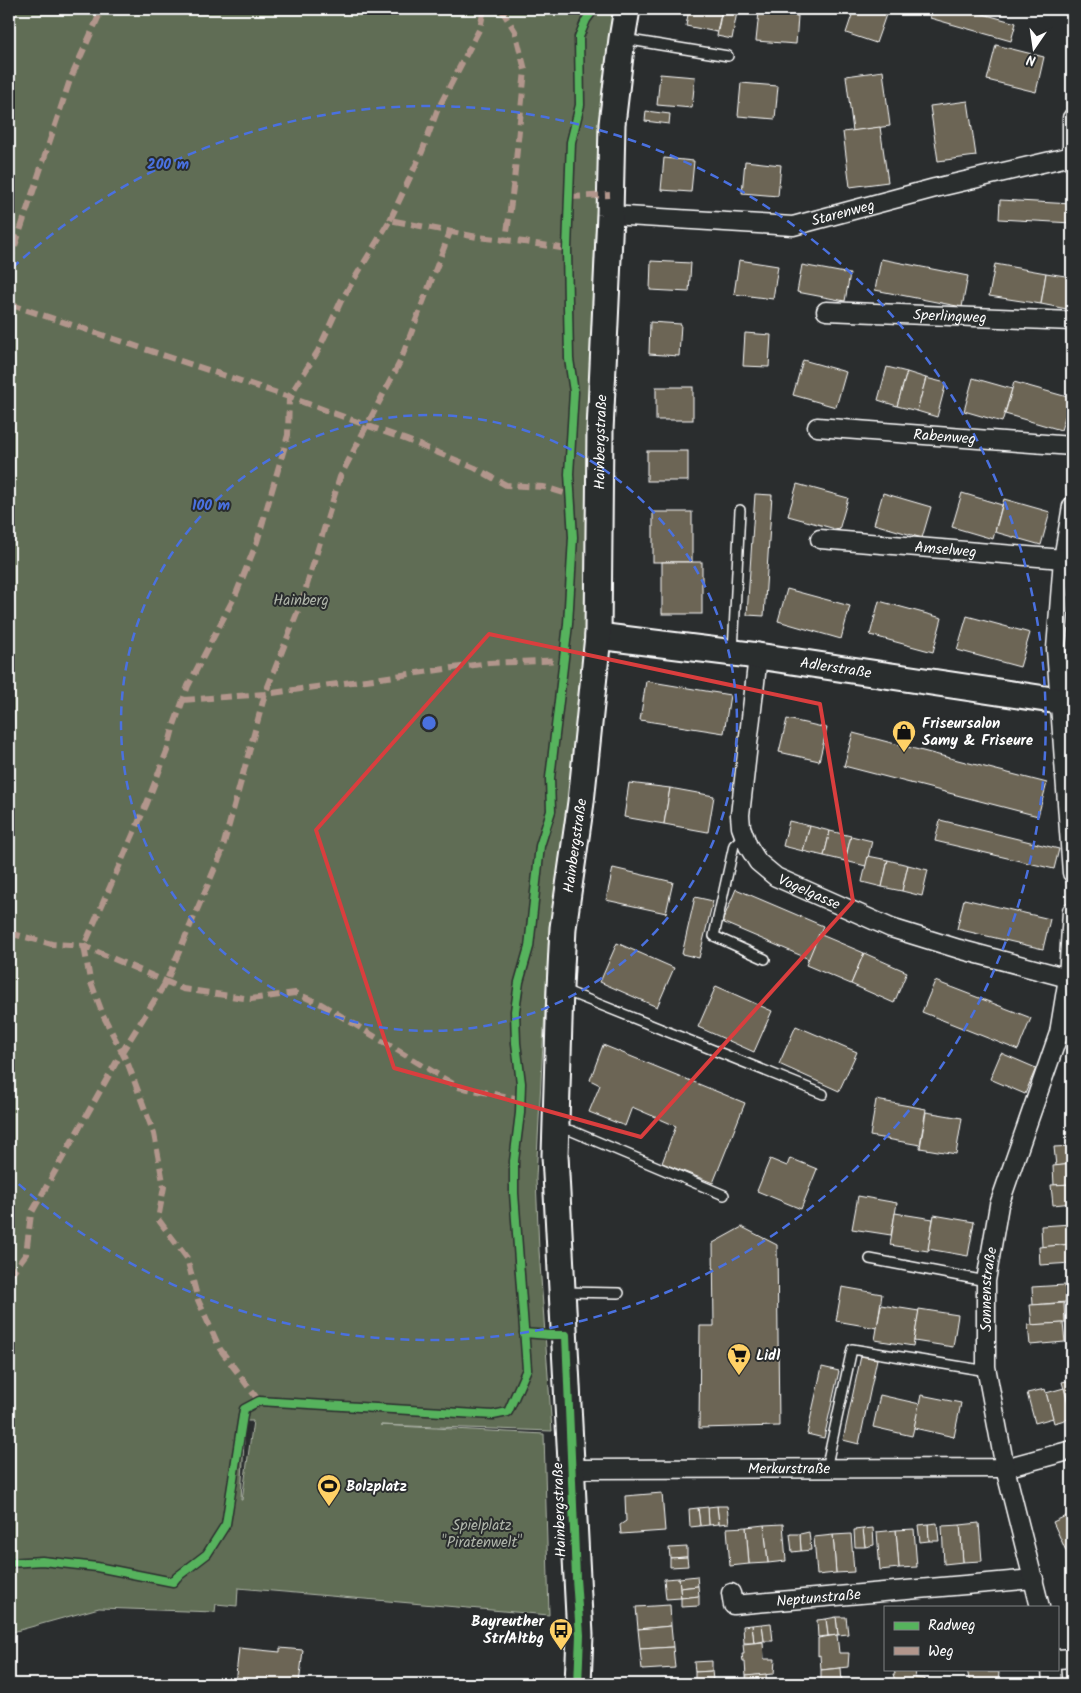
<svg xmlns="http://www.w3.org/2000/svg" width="1081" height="1693" viewBox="0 0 1081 1693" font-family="Kalam,sans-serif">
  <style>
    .green { fill: #606d54; stroke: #b0b6aa; fill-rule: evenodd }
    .building { fill: #6c6554; stroke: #fff }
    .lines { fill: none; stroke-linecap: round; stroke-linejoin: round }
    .lane-casing { stroke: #fff; stroke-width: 12 }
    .street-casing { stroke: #fff; stroke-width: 21 }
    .secondary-casing { stroke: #fff; stroke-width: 29 }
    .lane { stroke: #2a2d2e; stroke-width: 9 }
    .street { stroke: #2a2d2e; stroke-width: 18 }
    .secondary { stroke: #2a2d2e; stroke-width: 25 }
    .quiet { stroke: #b2968c; stroke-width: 6; stroke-dasharray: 12 6; stroke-linecap: butt }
    .cycleway-casing { stroke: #2a2d2e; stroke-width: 11 }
    .cycleway { stroke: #56b35d; stroke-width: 8 }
    .marked { fill: none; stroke: #da3e3e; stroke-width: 4; stroke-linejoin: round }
    .ring { fill: none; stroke: #4a71e0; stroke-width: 2.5; stroke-dasharray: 9 6 }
    .labels { text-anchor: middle; stroke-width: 4; stroke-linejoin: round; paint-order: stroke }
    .street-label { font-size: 15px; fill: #fff; stroke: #2a2d2e }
    .park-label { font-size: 15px; fill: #b0b6aa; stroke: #2a2d2e }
    .poi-label { font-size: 15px; font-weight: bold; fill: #fff; stroke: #2a2d2e; text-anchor: start }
    .centre { fill: #4a71e0; stroke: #2a2d2e; stroke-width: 2.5 }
    .ring-label { font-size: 15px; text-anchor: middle; font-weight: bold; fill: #4a71e0; stroke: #2a2d2e; stroke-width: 4; stroke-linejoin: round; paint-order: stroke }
  </style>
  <rect width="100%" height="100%" fill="#2a2d2e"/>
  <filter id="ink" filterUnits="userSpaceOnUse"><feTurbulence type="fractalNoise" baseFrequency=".02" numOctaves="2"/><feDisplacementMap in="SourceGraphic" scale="10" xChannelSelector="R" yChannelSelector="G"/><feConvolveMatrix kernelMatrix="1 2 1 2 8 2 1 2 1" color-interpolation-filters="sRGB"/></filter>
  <g filter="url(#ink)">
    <!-- green -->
    <path class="green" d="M9,9H620L596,216L590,371V465L594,593L582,738L550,927L542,1061L536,1178L539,1250L552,1431L380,1425L544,1434L549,1615L238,1588L237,1606L216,1604L215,1612L99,1608L9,1633ZM245,1421H253L242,1500H241Z"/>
    <!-- building -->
    <g class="building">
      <path d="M689,9H722L717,32L686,26Z"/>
      <path d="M854,9H888L876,43L846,33Z"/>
      <path d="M932,9H965L1016,23L1011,41L930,18Z"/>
      <path d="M722,10L737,12L732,39L717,36Z"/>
      <path d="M759,12L798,16L796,44L756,41Z"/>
      <path d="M996,45L1044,57L1036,92L987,80Z"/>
      <path d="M883,71L890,126L853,131L846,76Z"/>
      <path d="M660,74L695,77L692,108L657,105Z"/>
      <path d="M741,83L778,86L775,119L738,116Z"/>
      <path d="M968,101L976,156L938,161L930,106Z"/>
      <path d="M646,111L670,114L669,124L645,121Z"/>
      <path d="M880,127L888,182L850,187L843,132Z"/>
      <path d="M664,158L694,161L691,192L661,190Z"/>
      <path d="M745,161L781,165L778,196L742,193Z"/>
      <path d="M1000,200L1072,204V223L999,219Z"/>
      <path d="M881,259L968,276L962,307L875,290Z"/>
      <path d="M739,260L778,266L773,299L734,294Z"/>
      <path d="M651,261L691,263L689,292L650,290Z"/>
      <path d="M995,264L1046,273L1041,304L989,296Z"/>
      <path d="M802,265L850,274L845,301L797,292Z"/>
      <path d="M1046,273L1072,277V310L1041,304Z"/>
      <path d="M650,322L681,324L679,356L649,354Z"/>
      <path d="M745,333L771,335L769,367L743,366Z"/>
      <path d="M803,360L846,372L836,407L793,395Z"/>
      <path d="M887,367L907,372L897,406L878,400Z"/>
      <path d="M907,372L926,378L917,411L897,406Z"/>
      <path d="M926,378L946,383L937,417L917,411Z"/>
      <path d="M973,378L1012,389L1002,422L964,411Z"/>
      <path d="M1014,382L1071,398L1061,430L1005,414Z"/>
      <rect x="656" y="387" width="37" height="33"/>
      <rect x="647" y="451" width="41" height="30"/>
      <path d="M797,484L848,498L839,530L788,516Z"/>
      <path d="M883,493L931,507L922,538L874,524Z"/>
      <path d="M962,493L1002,505L993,539L952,527Z"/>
      <path d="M755,494L772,495L764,616L747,615Z"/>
      <path d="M1004,499L1050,512L1041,545L995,532Z"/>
      <rect x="653" y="512" width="39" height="50"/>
      <rect x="662" y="562" width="40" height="52"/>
      <path d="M787,589L850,606L841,639L778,621Z"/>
      <path d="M879,601L942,618L933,652L870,635Z"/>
      <path d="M967,616L1030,633L1020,667L957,650Z"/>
      <path d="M646,681L730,695L724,733L640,720Z"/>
      <path d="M787,719L827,728L819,761L779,752Z"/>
      <path d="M853,733L1047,783L1038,816L844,766Z"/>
      <path d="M629,783L670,788L664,824L624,817Z"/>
      <path d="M670,788L714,796L708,832L664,824Z"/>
      <path d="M940,820L1059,849L1054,869L935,841Z"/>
      <path d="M789,821L810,826L803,851L783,846Z"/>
      <path d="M810,826L830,831L824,856L803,851Z"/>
      <path d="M830,831L851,836L845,861L824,856Z"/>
      <path d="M851,836L872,841L866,866L845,861Z"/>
      <path d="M868,856L888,860L882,887L862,882Z"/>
      <path d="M888,860L908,865L902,891L882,887Z"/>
      <path d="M908,865L928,870L922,896L902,891Z"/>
      <path d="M613,868L673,882L666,913L606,900Z"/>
      <path d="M736,889L823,926L809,959L722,922Z"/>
      <path d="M695,897L713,901L699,958L682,954Z"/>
      <path d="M964,899L1050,919L1043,949L957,929Z"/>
      <path d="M819,934L864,953L851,984L806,965Z"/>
      <path d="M617,943L674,968L657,1007L600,982Z"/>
      <path d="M864,953L907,972L894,1003L851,984Z"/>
      <path d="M935,981L1031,1018L1018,1050L922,1012Z"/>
      <path d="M716,986L772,1011L754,1052L698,1027Z"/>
      <path d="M796,1026L857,1052L839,1091L779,1064Z"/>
      <path d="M603,1045L745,1103L713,1183L662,1163L676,1126L632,1107L625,1126L589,1112L600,1085L590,1080Z"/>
      <path d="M1001,1053L1036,1068L1025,1094L990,1079Z"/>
      <path d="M876,1100L926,1109L920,1145L870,1136Z"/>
      <path d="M926,1112L962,1118L956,1154L920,1148Z"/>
      <path d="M1072,1146V1164L1056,1166L1054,1147Z"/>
      <path d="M790,1158L817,1169L801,1209L757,1191L770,1159L787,1166Z"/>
      <path d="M1072,1164V1184L1054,1185L1053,1166Z"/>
      <path d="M1072,1184V1203L1053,1205L1051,1185Z"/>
      <path d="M858,1196L897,1203L891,1235L852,1229Z"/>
      <path d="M895,1213L933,1219L928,1251L890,1245Z"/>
      <path d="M934,1215L974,1222L968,1256L928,1249Z"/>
      <path d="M1072,1224V1244L1042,1247L1041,1226Z"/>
      <path d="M742,1227L777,1245L779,1426L699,1428L700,1326H714L713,1243Z"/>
      <path d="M1072,1244V1263L1040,1265L1039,1247Z"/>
      <path d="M1065,1285L1066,1302L1033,1305L1032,1287Z"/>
      <path d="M842,1287L882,1294L877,1328L836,1321Z"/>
      <path d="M1064,1303L1065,1323L1032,1325L1030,1305Z"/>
      <path d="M881,1305L919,1311L913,1346L875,1340Z"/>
      <path d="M919,1309L958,1315L953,1347L914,1341Z"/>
      <path d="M1063,1323L1065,1342L1030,1345L1028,1325Z"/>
      <path d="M861,1356L877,1359L859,1444L843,1440Z"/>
      <path d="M822,1367L839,1371L824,1438L807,1434Z"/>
      <path d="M1072,1380V1413H1071L1062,1382Z"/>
      <path d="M1064,1388L1072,1418L1054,1423L1046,1393Z"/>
      <path d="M1045,1389L1053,1418L1035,1423L1027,1393Z"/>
      <path d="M880,1395L920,1404L912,1436L873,1427Z"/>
      <path d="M921,1395L961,1403L954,1437L914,1428Z"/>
      <path d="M662,1493L665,1531L621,1534L620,1525L626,1521L625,1496Z"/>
      <path d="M717,1506H727L729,1523L719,1524Z"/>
      <path d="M717,1506L719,1524L709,1525L708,1507Z"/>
      <path d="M708,1507L709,1525L700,1526L698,1508Z"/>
      <path d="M698,1508L700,1526L690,1527L689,1509Z"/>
      <path d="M1072,1513V1551L1067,1553L1053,1522Z"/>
      <path d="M937,1523L939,1541H929L928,1524Z"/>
      <path d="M979,1523L982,1561L963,1562L960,1525Z"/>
      <path d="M783,1524L786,1561L768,1563L764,1525Z"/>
      <path d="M928,1524L929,1541L920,1542L918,1525Z"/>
      <path d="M764,1525L768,1563L749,1564L746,1527Z"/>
      <path d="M960,1525L963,1562L944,1564L942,1526Z"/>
      <path d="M746,1527L749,1564L730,1566L727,1528Z"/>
      <path d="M873,1528L874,1545L865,1547L863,1529Z"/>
      <path d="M863,1529L865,1547H855L854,1530Z"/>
      <path d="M914,1529L917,1567L899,1568L896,1530Z"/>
      <path d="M896,1530L899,1568L880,1570L877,1532Z"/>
      <path d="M809,1532L811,1550L801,1551L800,1534Z"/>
      <path d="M790,1534H800L801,1551L792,1552Z"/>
      <path d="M851,1534L854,1572L836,1573L833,1535Z"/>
      <path d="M833,1535L836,1573L817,1575L814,1537Z"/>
      <path d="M687,1547V1557L670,1558L669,1548Z"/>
      <path d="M687,1557L688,1566L670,1567V1558Z"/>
      <path d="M697,1576L698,1586L680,1588L679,1578Z"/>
      <path d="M679,1578L681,1598L666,1599L664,1579Z"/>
      <path d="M698,1586L699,1596L681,1598L680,1588Z"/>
      <path d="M699,1596V1606L681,1607V1598Z"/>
      <path d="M670,1605L671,1626L638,1629L636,1607Z"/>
      <path d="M836,1617H846L848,1634L838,1635Z"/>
      <path d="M836,1617L838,1635L828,1636L826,1619Z"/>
      <path d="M826,1619L828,1636L818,1637L817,1620Z"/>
      <path d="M771,1623L773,1641H764L762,1624Z"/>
      <path d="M762,1624L764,1641L754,1643L752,1625Z"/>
      <path d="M752,1625L754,1643H744L743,1626Z"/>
      <path d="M671,1626L673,1647L640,1649L638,1629Z"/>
      <path d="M837,1635L839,1653H849L848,1667L821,1670L820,1655L818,1656V1638Z"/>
      <path d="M763,1642L764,1659H775L774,1674L746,1676L745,1662H743L742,1654H744L743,1644Z"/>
      <path d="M673,1647L675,1668L642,1670L640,1649Z"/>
      <path d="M239,1648L280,1652V1648L303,1650L299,1684H235Z"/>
      <path d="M712,1661V1671L695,1672L694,1662Z"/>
      <path d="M841,1668L842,1684H821V1670Z"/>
      <path d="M894,1669H914L915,1678L925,1679V1684H896L893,1674H895Z"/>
      <path d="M967,1669H988V1672H999L998,1684H970Z"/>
      <path d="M712,1671L713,1680L695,1682V1672Z"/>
      <path d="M766,1674L767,1684H747L746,1676Z"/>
    </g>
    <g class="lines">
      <!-- lane casing -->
      <g class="lane-casing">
        <g id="lane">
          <path d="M624,39L728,56"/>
          <path d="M733,652L740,510"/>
          <path d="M744,836L734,845L714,936L765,959"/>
          <path d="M561,989L823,1094"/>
          <path d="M558,1128L572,1131L724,1195"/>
          <path d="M870,1259L986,1281"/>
          <path d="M564,1292L619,1293"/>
          <path d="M826,1469L852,1349L987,1371"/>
        </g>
      </g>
      <!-- street casing -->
      <g class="street-casing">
        <g id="street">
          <path d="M1072,156V118"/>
          <path id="s1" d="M610,215L793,226L935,188L1072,156"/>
          <path id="s2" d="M826,311L1072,321"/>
          <path id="s3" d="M817,427L1072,446"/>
          <path d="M1072,506L1063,559L1056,649L1072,873"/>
          <path id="s4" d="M820,539L1063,559L1072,561"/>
          <path id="s5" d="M758,656L740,815L741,827L748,846L758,862L776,877L891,928L959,949L1068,978"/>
          <path id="s6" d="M571,1469L1005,1468L1072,1450"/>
          <path id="s7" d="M731,1593L733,1605L1034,1579"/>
          <path id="s8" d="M1040,1607L1005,1468L986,1367V1281L999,1205L1059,1033L1068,978L1072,911"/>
          <path d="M1057,1659L1072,1658"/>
          <path d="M1051,1669L1052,1684"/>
        </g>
      </g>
      <!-- secondary casing -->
      <g class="secondary-casing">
        <g id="secondary">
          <path id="s9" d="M598,636L758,656L1072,703"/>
          <path id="s10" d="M578,1684L580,1635L555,1155L560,988L563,928L581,802L598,636L600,431L610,215L612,124L622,39L627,9"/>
        </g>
      </g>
      <!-- lane -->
      <use href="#lane" class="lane"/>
      <!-- street -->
      <use href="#street" class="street"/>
      <!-- secondary -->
      <use href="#secondary" class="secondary"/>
      <!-- quiet -->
      <g class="quiet">
        <path d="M501,9L515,31L525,70L514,180L506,240"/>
        <path d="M569,197L610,195"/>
        <path d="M390,220L422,152L437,111L480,28L484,9"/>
        <path d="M9,264L70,80L102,9"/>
        <path d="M9,304L289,397L407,440L475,468L506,485L544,487L570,495"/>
        <path d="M183,700L265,694L489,663L563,660"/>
        <path d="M9,933L52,944L84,946L183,989L251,999L295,993L321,1004L458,1087L520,1099"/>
        <path d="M9,1277L26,1254L31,1214L122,1052L166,982L221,854L265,694L302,601L340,477L400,362L450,232"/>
        <path d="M259,1401L220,1349L198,1300L187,1258L158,1219L164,1187L154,1134L128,1064L103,1015L90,980L84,946L147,803L167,751L174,725L188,686L236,594L257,542L288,435L289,397L318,351L341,301L390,220L477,237L524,242L567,249"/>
      </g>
      <!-- cycleway casing -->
      <g class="cycleway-casing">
        <g id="cycleway">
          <path d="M524,1333L549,1335H566L576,1578L580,1635L578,1684"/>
          <path d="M9,1563L42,1561L97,1567L173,1582L177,1577L207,1554L226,1524L244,1409L259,1401L493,1415L508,1412L527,1369L514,1193V1161L520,1113L521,1083L516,1043L515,1011L519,982L529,947L540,846L551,811L550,778L568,624L573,537L569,474L574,392L569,359L567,249L571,142L580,105L579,37L586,20L594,9"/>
        </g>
      </g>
      <!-- cycleway -->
      <use href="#cycleway" class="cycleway"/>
    </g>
  </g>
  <!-- marked area -->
  <path class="marked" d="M489,634L820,704L853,901L641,1137L394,1068L316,830Z"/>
  <!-- distance rings -->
  <g class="ring">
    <circle cx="429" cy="723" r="308"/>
    <path d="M12 268A617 617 0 1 1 12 1178"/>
  </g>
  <!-- icons -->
  <defs>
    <g id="shop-pin" transform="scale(1.25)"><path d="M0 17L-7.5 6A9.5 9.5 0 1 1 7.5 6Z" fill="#ffd166" stroke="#2a2d2e"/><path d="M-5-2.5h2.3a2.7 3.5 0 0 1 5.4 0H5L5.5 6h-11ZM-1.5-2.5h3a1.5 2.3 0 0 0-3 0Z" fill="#111"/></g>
    <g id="supermarket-pin" transform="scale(1.25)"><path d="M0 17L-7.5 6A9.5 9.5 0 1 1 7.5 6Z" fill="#ffd166" stroke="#2a2d2e"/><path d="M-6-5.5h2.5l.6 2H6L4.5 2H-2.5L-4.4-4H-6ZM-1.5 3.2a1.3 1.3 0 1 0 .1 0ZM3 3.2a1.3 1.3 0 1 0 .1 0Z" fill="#111"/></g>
    <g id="stadium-pin" transform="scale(1.25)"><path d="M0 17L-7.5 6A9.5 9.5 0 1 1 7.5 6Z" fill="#ffd166" stroke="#2a2d2e"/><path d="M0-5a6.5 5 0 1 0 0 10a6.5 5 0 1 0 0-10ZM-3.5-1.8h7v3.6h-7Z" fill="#111"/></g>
    <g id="bus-pin" transform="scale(1.25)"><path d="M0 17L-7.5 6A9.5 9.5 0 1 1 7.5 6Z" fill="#ffd166" stroke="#2a2d2e"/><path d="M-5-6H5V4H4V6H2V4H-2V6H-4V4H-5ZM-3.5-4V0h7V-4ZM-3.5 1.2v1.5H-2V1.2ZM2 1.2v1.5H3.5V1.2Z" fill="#111"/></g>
  </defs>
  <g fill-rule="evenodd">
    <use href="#shop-pin" x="904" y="732"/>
    <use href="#supermarket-pin" x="739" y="1355"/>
    <use href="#stadium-pin" x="329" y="1486"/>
    <use href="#bus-pin" x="561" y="1630"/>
  </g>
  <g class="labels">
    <!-- street labels -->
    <g class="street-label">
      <text dy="5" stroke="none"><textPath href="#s1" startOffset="235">Starenweg</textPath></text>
      <text dy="5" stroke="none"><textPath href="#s2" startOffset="124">Sperlingweg</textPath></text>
      <text dy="5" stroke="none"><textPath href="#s3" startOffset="128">Rabenweg</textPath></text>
      <text dy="5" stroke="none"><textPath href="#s10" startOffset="1245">Hainbergstraße</textPath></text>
      <text dy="5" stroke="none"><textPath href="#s4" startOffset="126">Amselweg</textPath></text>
      <text dy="5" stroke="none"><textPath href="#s9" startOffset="240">Adlerstraße</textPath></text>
      <text dy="5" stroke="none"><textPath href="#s10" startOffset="840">Hainbergstraße</textPath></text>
      <text dy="5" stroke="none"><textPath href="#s5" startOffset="271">Vogelgasse</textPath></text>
      <text dy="5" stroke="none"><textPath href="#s8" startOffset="324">Sonnenstraße</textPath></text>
      <text dy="5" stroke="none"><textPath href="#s6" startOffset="218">Merkurstraße</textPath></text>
      <text transform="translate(559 1510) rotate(-92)" y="5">Hainbergstraße</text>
      <text dy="5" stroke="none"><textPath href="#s7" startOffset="98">Neptunstraße</textPath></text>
    </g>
    <!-- park labels -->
    <g class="park-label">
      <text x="301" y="605">Hainberg</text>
      <text x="482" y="1530">Spielplatz<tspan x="482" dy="17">"Piratenwelt"</tspan></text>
    </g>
    <!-- poi labels -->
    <g class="poi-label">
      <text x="922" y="728">Friseursalon<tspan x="922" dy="17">Samy &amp; Friseure</tspan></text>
      <text x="756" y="1360">Lidl</text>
      <text x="346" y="1491">Bolzplatz</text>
      <text x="544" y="1626" text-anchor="end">Bayreuther<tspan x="544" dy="17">Str/Altbg</tspan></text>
    </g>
  </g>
  <circle cx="429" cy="723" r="8" class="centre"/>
  <g class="ring-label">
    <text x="168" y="169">200 m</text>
    <text x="211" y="510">100 m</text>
  </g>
  <!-- margin -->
  <rect width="1081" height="1693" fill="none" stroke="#2a2d2e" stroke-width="30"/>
  <rect x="15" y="15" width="1051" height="1663" fill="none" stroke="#fff" stroke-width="2" filter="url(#ink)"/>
  <!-- legend -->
  <rect x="884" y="1606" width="175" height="65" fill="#2a2d2e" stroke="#7f8182"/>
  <rect x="894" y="1622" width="25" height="8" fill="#56b35d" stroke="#7f8182"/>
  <text x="928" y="1630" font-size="15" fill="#ffffff">Radweg</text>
  <rect x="894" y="1647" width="25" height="8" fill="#b2968c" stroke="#7f8182"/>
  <text x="928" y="1656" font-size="15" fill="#ffffff">Weg</text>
  <!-- north arrow -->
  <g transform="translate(1034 48) rotate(193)" stroke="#2a2d2e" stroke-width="4" paint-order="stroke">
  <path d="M0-4L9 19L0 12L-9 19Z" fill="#ffffff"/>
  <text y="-8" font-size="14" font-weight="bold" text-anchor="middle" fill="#ffffff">N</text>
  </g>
</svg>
